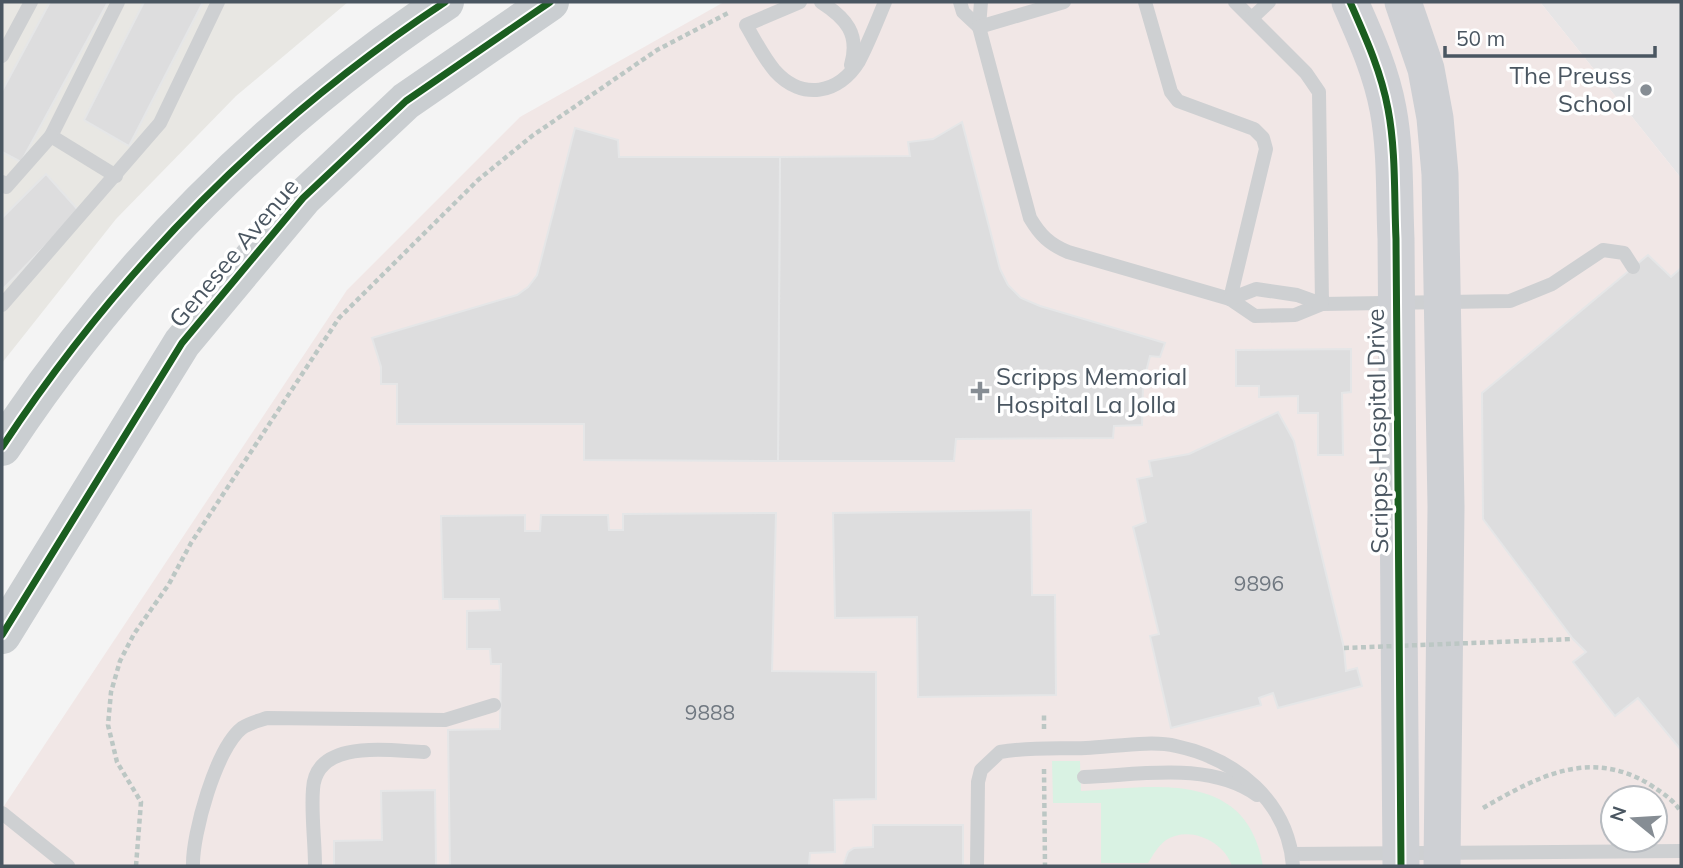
<svg xmlns="http://www.w3.org/2000/svg" width="1683" height="868" viewBox="0 0 1683 868" font-family="Mulish,sans-serif">
  <style>
    .commercial { fill: #e8e7e3 }
    .education { fill: #e6e5e6 }
    .medical { fill: #f1e7e6; fill-rule: evenodd }
    .green { fill: #d9f2e3 }
    .building { fill: #ddddde; stroke: #e5e6e7; stroke-width: 2 }
    .lines { fill: none; stroke-linecap: round; stroke-linejoin: round }
    .path { stroke: #bcc7c4; stroke-width: 4.5; stroke-dasharray: 5 3.5; stroke-linecap: butt }
    .lane { stroke: #ced0d2; stroke-width: 14 }
    .secondary { stroke: #ced0d4; stroke-width: 37 }
    .primary { stroke: #caced1; stroke-width: 38 }
    .path-bridge { stroke: #bcc7c4; stroke-width: 4.5; stroke-dasharray: 5 3.5; stroke-linecap: butt }
    .cycleway-casing { stroke: #fff; stroke-width: 11 }
    .cycleway { stroke: #1b5e20; stroke-width: 7 }
    .poi-dot { fill: #868d94; stroke: #fff; stroke-width: 2.5 }
    .labels { text-anchor: middle; stroke-width: 7; stroke-linejoin: round; paint-order: stroke }
    .number-label { font-size: 21px; fill: #707881 }
    .poi-label { font-size: 24px; fill: #4a5661; stroke: #fff; text-anchor: end }
    .street-label { font-size: 24px; fill: #4a5661; stroke: #fff }
  </style>
  <rect width="100%" height="100%" fill="#f4f4f4"/>
  <!-- commercial -->
  <path class="commercial" d="M2,2H348L236,96L116,219L2,363Z"/>
  <!-- education -->
  <path class="education" d="M1540,2H1681V178Z"/>
  <!-- medical -->
  <path class="medical" d="M724,2H1540L1681,178V866H2V809L347,290L520,117ZM1613,798H1655V840H1613Z"/>
  <!-- green -->
  <path class="green" d="M1052,761H1080L1081,791C1153,787 1247,768 1263,866H1232C1224,841 1189,825 1166,840C1158,846 1153,855 1148,863H1101V803H1053Z"/>
  <!-- building -->
  <g class="building">
    <path d="M50,2H108L21,162L2,152V91Z"/>
    <path d="M144,2H203L129,146L84,120Z"/>
    <path d="M962,122L1000,269L1008,285L1021,298L1040,306L1165,343L1160,357L1150,356L1143,384L1142,425L1114,426L1113,438L956,439L954,461H778L780,157L910,156L908,142L933,139Z"/>
    <path d="M575,128L618,140L619,157H780L778,461L584,460V424H397V384H381V367L372,338L517,295L528,287L537,275Z"/>
    <path d="M46,174L79,211L2,290V218Z"/>
    <path d="M1648,255L1671,277L1681,268V750L1638,698L1615,716L1573,662L1586,652L1573,639L1483,519L1482,393Z"/>
    <path d="M1351,349V392L1342,393L1343,455H1318V413H1298V396L1259,397V386H1236V350Z"/>
    <path d="M1278,412L1294,441L1344,648L1346,671L1357,668L1362,686L1278,708L1273,693L1259,698L1261,705L1171,728L1150,636L1159,634L1133,527L1146,522L1137,479L1152,476L1149,461L1189,454Z"/>
    <path d="M1031,510L1032,595H1055L1056,695L918,697L917,617L835,618L833,513Z"/>
    <path d="M776,513L772,671L876,672V799L834,800L835,852L810,853L809,865L816,866H450L448,730L500,729L501,664H491L490,649H467V611L500,610L499,599H443L441,516L525,515V531H540L541,515H608L609,530H623V514Z"/>
    <path d="M435,790L436,866H334V841L382,840L381,791Z"/>
    <path d="M873,825H963V866H843L848,852L854,848L873,847Z"/>
  </g>
  <g class="lines">
    <!-- path -->
    <g class="path">
      <path d="M1044,729V715"/>
      <path d="M1044,769L1045,866"/>
      <path d="M1483,808C1537,777 1589,748 1649,784C1662,793 1672,798 1681,812"/>
      <path d="M136,866L141,802L117,762L108,725L111,692L120,661L134,634L169,584L191,543L339,318L478,180L532,136L657,50L730,12"/>
    </g>
    <!-- lane -->
    <g class="lane">
      <path d="M800,2L746,25C755,40 763,57 775,71C802,101 839,94 859,61C869,42 877,21 885,2"/>
      <path d="M821,2C846,18 860,34 851,65"/>
      <path d="M960,2L963,12L979,27"/>
      <path d="M981,2L979,27L1030,218C1040,235 1049,244 1068,252L1230,299L1266,149L1263,138L1254,129L1178,101L1171,92L1145,2"/>
      <path d="M1235,2L1306,73L1319,92L1322,304L1510,301L1552,284L1603,250L1624,253L1633,267"/>
      <path d="M1252,18L1269,2"/>
      <path d="M979,27L1064,2"/>
      <path d="M2,56L31,2"/>
      <path d="M116,176L51,136L118,2"/>
      <path d="M2,182L6,187L51,136"/>
      <path d="M1230,299L1255,316L1295,315L1322,304"/>
      <path d="M1230,299L1256,289L1297,295L1322,304"/>
      <path d="M2,305L160,123L218,2"/>
      <path d="M1084,777C1140,775 1209,761 1257,795"/>
      <path d="M2,813L68,866"/>
      <path d="M1292,854L1681,851"/>
      <path d="M193,866C192,835 216,748 242,728C249,723 258,721 267,718L445,720L494,705"/>
      <path d="M315,866C315,841 311,814 313,789C316,738 390,751 424,752"/>
      <path d="M977,866L978,782L981,770L1000,752C1028,747 1057,749 1086,748C1112,747 1152,740 1176,746C1237,759 1288,802 1293,866"/>
    </g>
    <!-- secondary -->
    <g class="secondary">
      <path d="M1350,2C1365,36 1381,71 1388,109C1396,151 1394,196 1396,239L1401,866"/>
      <path d="M1403,2L1426,69L1435,118L1440,174L1446,507L1442,866"/>
    </g>
    <!-- primary -->
    <g class="primary">
      <path d="M2,447C119,270 268,119 445,2"/>
      <path d="M2,635L182,343L303,198L406,101L550,2"/>
    </g>
    <!-- path-bridge -->
    <path class="path-bridge" d="M1344,648L1573,639"/>
    <!-- cycleway casing -->
    <g class="cycleway-casing">
      <g id="cycleway">
        <path d="M1350,2C1365,36 1381,71 1388,109C1396,151 1394,196 1396,239L1401,866"/>
        <path d="M2,447C119,270 268,119 445,2"/>
        <path d="M2,635L182,343L303,198L406,101L550,2"/>
      </g>
    </g>
    <!-- cycleway -->
    <use href="#cycleway" class="cycleway"/>
  </g>
  <!-- markers -->
  <g class="poi-dot">
    <circle cx="1646" cy="90" r="7"/>
    <path d="M976.5 380.5h7v7h7v7h-7v7h-7v-7h-7v-7h7z"/>
  </g>
  <g class="labels">
    <!-- number labels -->
    <g class="number-label">
      <text x="1259" y="591">9896</text>
      <text x="710" y="720">9888</text>
    </g>
    <!-- poi labels -->
    <g class="poi-label">
      <text x="1632" y="84">The Preuss<tspan x="1632" dy="28">School</tspan></text>
      <text x="996" y="385" text-anchor="start">Scripps Memorial<tspan x="996" dy="28">Hospital La Jolla</tspan></text>
    </g>
    <!-- street labels -->
    <g class="street-label">
      <text transform="translate(234 253) rotate(-50)" y="8">Genesee Avenue</text>
      <text transform="translate(1378 431) rotate(-91)" y="8">Scripps Hospital Drive</text>
    </g>
  </g>
  <!-- border -->
  <rect width="1683" height="868" fill="none" stroke="#4a5661" stroke-width="7"/>
  <!-- north arrow -->
  <g transform="translate(1634 819) rotate(288)"><circle r="33" fill="#ffffff" stroke="#b7bbc0" stroke-width="2"/>
  <path d="M0-5L12 26L0 18L-12 26Z" fill="#868d94"/>
  <text y="-10" font-size="19" font-weight="bold" text-anchor="middle" fill="#4a5661">N</text>
  </g>
  <!-- scale -->
  <path d="M1445 46v10h210v-10" fill="none" stroke="#4a5661" stroke-width="3.5"/>
  <text x="1456" y="46" font-size="21" fill="#4a5661" stroke="#ffffff" stroke-width="5" paint-order="stroke">50 m</text>
</svg>
